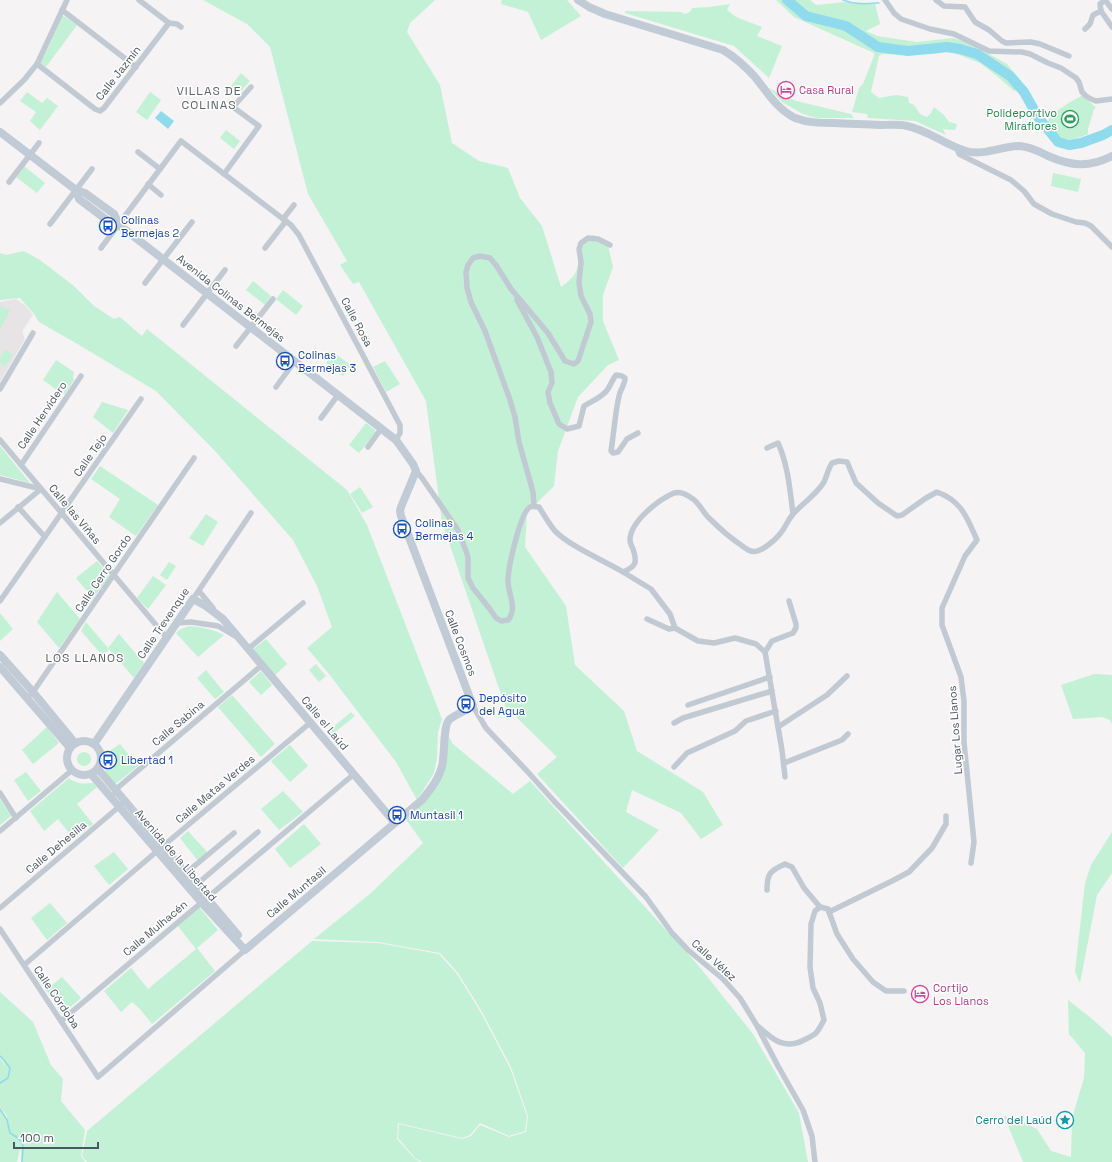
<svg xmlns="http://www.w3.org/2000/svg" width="1112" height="1162" viewBox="0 0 1112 1162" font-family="'Space Grotesk',sans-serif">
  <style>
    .education { fill: #e6e4e5 }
    .green { fill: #c3f1d5 }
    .water { fill: #90daee }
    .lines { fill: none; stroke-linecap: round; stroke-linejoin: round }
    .stream { stroke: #90daee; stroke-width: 1.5 }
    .river { stroke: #90daee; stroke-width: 10 }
    .street { stroke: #c1cad2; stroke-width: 5.5 }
    .secondary { stroke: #c1cbd6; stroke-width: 8 }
    .labels { text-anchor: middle; stroke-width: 3; stroke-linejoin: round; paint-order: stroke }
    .street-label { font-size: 11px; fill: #4a5661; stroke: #fff }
    .hotel-label { font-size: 11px; fill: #b23c85; stroke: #fff; text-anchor: start }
    .leisure-label { font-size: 11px; fill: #27864d; stroke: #fff; text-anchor: end }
    .transit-label { font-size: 11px; fill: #164399; stroke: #fff; text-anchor: start }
    .culture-label { font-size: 11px; fill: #0d838f; stroke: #fff; text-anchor: end }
    .neighbourhood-label { font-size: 12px; letter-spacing: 1px; fill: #5f6368; stroke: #fff }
  </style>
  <rect width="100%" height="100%" fill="#f5f3f3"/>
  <!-- education -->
  <path class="education" d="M16,299L25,305L33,315L23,330V334L25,339L0,382V302Z"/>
  <!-- green -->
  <g class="green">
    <path d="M203,0H460H435L410,23L407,32L440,85L452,143L479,161L508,168L520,198L542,226L561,287C581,273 578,266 579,243L594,235L608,246L613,267L603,295V321L619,360L608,365L578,397L558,451L554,486L527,513L525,547L566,606L575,665L624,711L637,751L703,792L723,825L701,839L681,813L632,790L626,812L659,830L623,868L537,774L557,757L505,706L442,522L426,401L359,282L353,284L340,265L347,261L308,194L270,47L247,24Z"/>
    <path d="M502,0H567L581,16L541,40L528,12L501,4Z"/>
    <path d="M776,0H810L816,5L846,2L875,3L880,24L866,31L877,36L917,42L953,38L971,44L1007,64L1027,88L1014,91L998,77L980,63L954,53L944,52L936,54L903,55L882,54L879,56L871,92L879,98L896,95L908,97L909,103L914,105L920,114L927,117L931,113L934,107L944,115L949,122L957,124L955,130L943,129L946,135L915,121L868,118L867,114L852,112L859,88L863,84L874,56V53L794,17Z"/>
    <path d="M730,4L727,10L736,17L762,27L757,36L782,46L769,78L734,46L625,13V11L681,12L685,14L690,12L692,8L710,7Z"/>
    <path d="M62,16H64L77,25L46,67L40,63L49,46Z"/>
    <path d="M241,73L250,81L237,96L229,89Z"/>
    <path d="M769,88L796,101L851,114L854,118H816L803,114L782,102Z"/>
    <path d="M27,92L42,103L47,98L58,106L40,130L30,121L36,112L20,101Z"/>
    <path d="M150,92L161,100L147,120L136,112Z"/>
    <path d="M1083,95L1096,108L1094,109L1088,129V134C1079,138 1065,143 1057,135C1053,132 1050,126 1047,122C1053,111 1072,101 1083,95Z"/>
    <path d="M226,130L240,141L234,149L220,138Z"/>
    <path d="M24,166L45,183L37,193L16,177Z"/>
    <path d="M1053,173L1081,179L1078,192L1051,186Z"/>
    <path d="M24,251L40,260L74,286L94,306L114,319L120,317L142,336L147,329L347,490L367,525L442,719L438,732L437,758L434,773L417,800L396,762L329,674L307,648L332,627L317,586L293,540L216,452L156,391L74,342L39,322L34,314L20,298L0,300V253L6,255Z"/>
    <path d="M253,281L271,296L265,305L246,290Z"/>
    <path d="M283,290L303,306L296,315L276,299Z"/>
    <path d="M0,305L10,311L0,329Z"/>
    <path d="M5,350L13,354L6,366L0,363V358Z"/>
    <path d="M334,353L352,366L343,376L326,363Z"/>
    <path d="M56,360L74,372L73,377L74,380L64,395L43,380Z"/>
    <path d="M385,361L400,384L386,392L373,367Z"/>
    <path d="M102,402L128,410L113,433L93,417Z"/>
    <path d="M366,423L375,430L376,433L359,453L349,445Z"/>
    <path d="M0,446L30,483L0,475Z"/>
    <path d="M100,466L158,505L136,536L109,517L120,499L91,479Z"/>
    <path d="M360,487L373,507L362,513L350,494Z"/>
    <path d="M206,514L218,522L203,546L189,538Z"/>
    <path d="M97,561L110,576L93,598L76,578Z"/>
    <path d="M169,562L176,566L167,580L160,575Z"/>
    <path d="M153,576L166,585L148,609L137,598Z"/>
    <path d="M57,592L80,619L59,648L37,622Z"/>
    <path d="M0,613L13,629L0,641Z"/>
    <path d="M86,622L108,648L119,634L144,663L134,678L109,649L103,656L81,631Z"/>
    <path d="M189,626C202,627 212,629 224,635L198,657L176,633L181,629Z"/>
    <path d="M266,639L287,664L274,676L252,650Z"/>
    <path d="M316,664L326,676L319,682L309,670Z"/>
    <path d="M206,670L224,692L215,699L197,678Z"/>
    <path d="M261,671L272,685L261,695L249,682Z"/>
    <path d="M1094,674L1112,675V724L1110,720L1102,717L1073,719L1061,685Z"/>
    <path d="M232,695L275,744L261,757L218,707Z"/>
    <path d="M351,712L355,716L329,737L326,733Z"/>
    <path d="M47,727L59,743L33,764L22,750Z"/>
    <path d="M447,734L453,744L513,794L530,781L698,965L753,1034L799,1113L808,1162H422L415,1158L398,1138L399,1124L462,1139L471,1136L480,1125L509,1137L526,1132L528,1116L511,1067L481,1010L458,973L440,953L378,942L314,939L371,893L423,843L405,818L443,772Z"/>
    <path d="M120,744L138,766L114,785L105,772L109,761L108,752Z"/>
    <path d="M290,745L308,766L290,782L271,761Z"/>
    <circle cx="84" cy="759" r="7"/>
    <path d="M26,772L41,791L28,801L14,780Z"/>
    <path d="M69,778C76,784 84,784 93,783L97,787L77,804L93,824L74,839L58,819L44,831L30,811Z"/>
    <path d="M283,791L303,812L279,830L261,809Z"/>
    <path d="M0,799L11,816L0,825Z"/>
    <path d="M304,824L321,844L290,868L275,849Z"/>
    <path d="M188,831L208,853L198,861L180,838Z"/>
    <path d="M1112,832V873L1097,895L1080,983L1075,972L1085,883L1091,865Z"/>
    <path d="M114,852L128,869L109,885L94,866Z"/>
    <path d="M50,903L67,923L47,940L31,918Z"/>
    <path d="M199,907L218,930L197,948L215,971L152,1024L140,1009L132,1002L121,1012L104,991L131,968L148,989L196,949L177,925Z"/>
    <path d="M312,941L378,943L439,954L457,974L480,1011L510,1068L527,1116L525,1131L509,1136L480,1123L470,1135L462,1138L398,1123L397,1139L414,1158L420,1162H87L82,1156L87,1131Z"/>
    <path d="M62,977L81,998L62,1014L46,990Z"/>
    <path d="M0,992L33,1022L51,1065L63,1079L61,1101L85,1130L81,1156L85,1162H21V1149L17,1144L20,1149L17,1162H0V1108L6,1117L7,1125V1116L0,1107V1059L2,1060L6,1069L3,1060L0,1058Z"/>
    <path d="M1068,1000L1091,1018L1112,1037V1162H1023L1004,1116L1023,1122L1037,1129L1051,1151L1071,1157L1072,1118L1084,1078L1085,1053L1069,1034Z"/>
  </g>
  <!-- water -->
  <path class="water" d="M161,111L174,121L168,129L155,118Z"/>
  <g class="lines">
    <!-- stream -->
    <g class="stream">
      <path d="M843,0C855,5 866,4 879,3"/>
      <path d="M0,1056L4,1060L10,1068L8,1078L0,1083"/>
      <path d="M0,1109L7,1120L10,1133C27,1143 23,1144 22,1162"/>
    </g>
    <!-- river -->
    <path class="river" d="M787,0L806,16L846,26L878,47L908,51L947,47L960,49L977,54L1010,76L1024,92L1038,117L1058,142L1069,145L1081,143L1103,135L1112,130"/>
    <!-- street -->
    <g class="street">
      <path d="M139,0L169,23L177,24L181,27"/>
      <path d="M885,0L894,13L901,19L930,29L954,34L989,51L1022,52L1030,54L1048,63L1061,68L1076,78L1079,82L1082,92L1086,96L1091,99L1096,101L1112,99"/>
      <path d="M936,0L944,6L965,7L975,22L989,30L1002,41L1006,43L1031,42L1040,44L1069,56"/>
      <path d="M1105,0L1112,9"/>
      <path d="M62,10L136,67"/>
      <path d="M1101,11L1100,4L1105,0"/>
      <path d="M1085,29L1090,24L1093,15L1101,11L1112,27"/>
      <path d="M37,64L95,109L100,111L104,108L169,23"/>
      <path d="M0,103L24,80L37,64L67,0"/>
      <path d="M957,148L959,154L1011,180L1024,191L1034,204L1052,214L1076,222L1085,223L1091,226L1112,247"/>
      <path d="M138,152L160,169"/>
      <path d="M224,174L259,126L233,107L251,87"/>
      <path d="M9,182L39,143"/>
      <path d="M148,184L161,195"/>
      <path d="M283,219L294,205"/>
      <path d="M50,224L92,169"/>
      <path d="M101,248L181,141L291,225L299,235L400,425V433L396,440"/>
      <path d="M265,248L286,221"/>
      <path d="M145,283L192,222"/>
      <path d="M517,300L537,337L551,372L552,383L548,392L550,403L559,424L567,429L579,426L584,406C592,401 603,397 608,389C611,384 612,380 616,375L622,376L625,378C625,385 620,390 619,396C615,414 614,432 611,451L613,453L618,452L627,439L638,433"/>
      <path d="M183,325L225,270"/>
      <path d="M236,346L273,299"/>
      <path d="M276,387L295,361"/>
      <path d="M0,389L33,333"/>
      <path d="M321,418L338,395"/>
      <path d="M0,440L167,638"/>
      <path d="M368,447L381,429"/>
      <path d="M767,448L778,443C788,465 790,490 793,514"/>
      <path d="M21,465L81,376"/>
      <path d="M416,471L422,478L458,530L466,551L468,557V578L473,588L489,608L496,618L501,621L508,620C518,608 508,594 508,581C508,568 520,513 530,507C533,506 536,507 539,507C544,515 549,524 555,531C571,547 603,560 623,572C635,567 638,563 633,549C632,547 630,543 630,540C630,522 658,500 674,493C681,491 687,495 693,499C699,503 703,512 708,517C718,527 729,537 741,545C745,548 751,553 757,551C763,550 775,540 779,535C785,529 788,519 794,513C804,502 816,495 824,482C827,476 828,469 832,463L839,461L847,462L856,483L878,503L897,516L902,515L926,498L937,492C962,501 967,518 977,540L965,556L942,608V625L961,677L964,701V742L974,842L971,863"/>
      <path d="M0,479L41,489"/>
      <path d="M534,506L533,492L519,442L515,417L509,397L485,331L471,302L467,288L466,272L468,265L473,258L480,256L490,258L496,265L511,289L548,333L565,361L574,364L578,361L591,322L590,314L581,296L579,283L581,262L579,249L581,243L588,238L598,239L610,245"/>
      <path d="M18,507L45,537"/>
      <path d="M0,523L41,489"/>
      <path d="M623,572L651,589L670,614L675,628L698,641L714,643L735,638L756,644L765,652L782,750L785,777"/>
      <path d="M199,591L213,608"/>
      <path d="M193,599L251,513"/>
      <path d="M0,601L141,399"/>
      <path d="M647,619L669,629L675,628"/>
      <path d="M177,623L191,622L218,626L235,636"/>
      <path d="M248,649L303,603"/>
      <path d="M765,652L772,641L793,633L796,628V624L789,601"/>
      <path d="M31,694L33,692L194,458"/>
      <path d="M688,705L770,677"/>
      <path d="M473,706L486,728L527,771L554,801L646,897L672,933L688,950L723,979L740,998L756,1024L778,1066L803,1110L812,1136L815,1162"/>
      <path d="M674,723L683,718L772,691"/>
      <path d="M778,727L827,695L847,676"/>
      <path d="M784,763L842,740L848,734"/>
      <path d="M674,767L687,753L735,731L746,721L776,711"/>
      <path d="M0,793L16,818"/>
      <path d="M115,793V790L262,665"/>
      <path d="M0,831L71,771"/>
      <path d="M186,873L234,833"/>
      <path d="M196,885L258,832"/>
      <path d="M767,890C767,873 770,871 785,864L792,867L804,888L820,907"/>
      <path d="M0,908L121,805"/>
      <path d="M829,912L892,881L909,872L932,848L946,824V816"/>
      <path d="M0,929L98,1077L245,950"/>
      <path d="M24,965L163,846L310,723"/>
      <path d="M61,1021L354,774"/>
      <path d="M759,1027C773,1040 785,1050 804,1040C818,1033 817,1033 824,1020L820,1003L813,988L810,967L811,924L815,911L820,907L828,909L837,934L853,959L873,982L886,991H904"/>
    </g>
    <!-- secondary -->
    <g class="secondary">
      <path d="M578,0L589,7L605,14L723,50C735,57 745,66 755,77C767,92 777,109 795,118C808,123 821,123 834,123C849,124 864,124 880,125C889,125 898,124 907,126C928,130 945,145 966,151C984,156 1001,146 1020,146C1030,147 1039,151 1048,156C1071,166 1089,168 1112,156"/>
      <path d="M0,132L76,190L85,193L114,214L119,225"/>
      <path d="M76,190L79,199L112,224L119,225L396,440L413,464L416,471L401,507L400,511L401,516L473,706C467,710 453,716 449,720C443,726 445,755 442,766C439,779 430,790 422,800L245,950L201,902L91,774"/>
      <path d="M0,655L33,692L75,743"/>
      <path d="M0,667L70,748"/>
      <circle cx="84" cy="758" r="17"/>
      <path d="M94,744L193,599L206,606L223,619L395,823"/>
      <path d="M98,769L238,935"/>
    </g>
  </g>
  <!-- icons -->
  <defs>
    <g id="hotel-ring" transform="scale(0.9)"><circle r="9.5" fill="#fff" stroke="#d1479c" stroke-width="1.5"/><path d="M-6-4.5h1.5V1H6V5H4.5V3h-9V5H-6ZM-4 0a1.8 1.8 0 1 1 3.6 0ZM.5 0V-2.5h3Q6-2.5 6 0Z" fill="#d1479c"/></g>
    <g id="stadium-ring" transform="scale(0.9)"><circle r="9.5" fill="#fff" stroke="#2e9e5b" stroke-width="1.5"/><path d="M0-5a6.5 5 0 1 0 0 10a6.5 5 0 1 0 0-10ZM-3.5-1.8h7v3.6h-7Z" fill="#2e9e5b"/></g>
    <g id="bus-ring" transform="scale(0.9)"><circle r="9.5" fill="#fff" stroke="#1a4fb4" stroke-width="1.5"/><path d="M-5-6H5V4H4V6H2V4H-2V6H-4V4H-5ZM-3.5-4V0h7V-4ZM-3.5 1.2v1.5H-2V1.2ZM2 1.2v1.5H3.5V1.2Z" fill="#1a4fb4"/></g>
    <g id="sight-ring" transform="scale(0.9)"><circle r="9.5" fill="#fff" stroke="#0f9aa8" stroke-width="1.5"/><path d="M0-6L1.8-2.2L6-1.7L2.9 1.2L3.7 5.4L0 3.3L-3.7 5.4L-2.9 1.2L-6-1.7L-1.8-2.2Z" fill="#0f9aa8"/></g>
  </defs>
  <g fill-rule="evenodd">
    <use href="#hotel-ring" x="786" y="90"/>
    <use href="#stadium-ring" x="1070" y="119"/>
    <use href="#bus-ring" x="108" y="226"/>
    <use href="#bus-ring" x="285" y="361"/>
    <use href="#bus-ring" x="402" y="529"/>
    <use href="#bus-ring" x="466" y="704"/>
    <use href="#bus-ring" x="108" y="760"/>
    <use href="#bus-ring" x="397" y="815"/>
    <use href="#hotel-ring" x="920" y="994"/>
    <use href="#sight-ring" x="1065" y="1120"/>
  </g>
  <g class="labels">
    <!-- street labels -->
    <g class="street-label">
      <text transform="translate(118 73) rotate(-52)" y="4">Calle Jazmín</text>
      <text transform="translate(231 298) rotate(38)" y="4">Avenida Colinas Bermejas</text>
      <text transform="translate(357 322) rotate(62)" y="4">Calle Rosa</text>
      <text transform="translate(42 415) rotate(-56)" y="4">Calle Hervidero</text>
      <text transform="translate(90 455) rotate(-55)" y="4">Calle Tejo</text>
      <text transform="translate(75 514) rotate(50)" y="4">Calle las Viñas</text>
      <text transform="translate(103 573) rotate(-56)" y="4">Calle Cerro Gordo</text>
      <text transform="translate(163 623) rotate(-56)" y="4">Calle Trevenque</text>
      <text transform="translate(461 643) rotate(69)" y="4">Calle Cosmos</text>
      <text transform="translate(178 723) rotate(-40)" y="4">Calle Sabina</text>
      <text transform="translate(325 723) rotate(50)" y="4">Calle el Laúd</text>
      <text transform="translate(955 730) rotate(-94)" y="4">Lugar Los Llanos</text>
      <text transform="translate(215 789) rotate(-40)" y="4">Calle Matas Verdes</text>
      <text transform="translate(56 847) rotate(-40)" y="4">Calle Dehesilla</text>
      <text transform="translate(176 855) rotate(49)" y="4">Avenida de la Libertad</text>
      <text transform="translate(296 892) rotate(-40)" y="4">Calle Muntasil</text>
      <text transform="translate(155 928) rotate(-40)" y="4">Calle Mulhacén</text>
      <text transform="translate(714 960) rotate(42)" y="4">Calle Vélez</text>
      <text transform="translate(57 997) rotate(56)" y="4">Calle Córdoba</text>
    </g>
    <!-- hotel labels -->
    <g class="hotel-label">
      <text x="799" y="94">Casa Rural</text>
      <text x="933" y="992">Cortijo<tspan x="933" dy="13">Los Llanos</tspan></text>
    </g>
    <!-- leisure labels -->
    <g class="leisure-label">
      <text x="1057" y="117">Polideportivo<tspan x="1057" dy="13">Miraflores</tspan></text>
    </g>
    <!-- transit labels -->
    <g class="transit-label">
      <text x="121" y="224">Colinas<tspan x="121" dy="13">Bermejas 2</tspan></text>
      <text x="298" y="359">Colinas<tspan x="298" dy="13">Bermejas 3</tspan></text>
      <text x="415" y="527">Colinas<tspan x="415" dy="13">Bermejas 4</tspan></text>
      <text x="479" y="702">Depósito<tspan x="479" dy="13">del Agua</tspan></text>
      <text x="121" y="764">Libertad 1</text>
      <text x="410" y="819">Muntasil 1</text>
    </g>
    <!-- culture labels -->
    <g class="culture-label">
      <text x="1052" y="1124">Cerro del Laúd</text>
    </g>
    <!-- neighbourhood labels -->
    <g class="neighbourhood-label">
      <text x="209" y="95">VILLAS DE<tspan x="209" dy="14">COLINAS</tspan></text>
      <text x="85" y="662">LOS LLANOS</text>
    </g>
  </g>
  <!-- scale -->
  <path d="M14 1142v6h84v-6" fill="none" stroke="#4a5661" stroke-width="2"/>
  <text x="20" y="1142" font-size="12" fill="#4a5661" stroke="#ffffff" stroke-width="3" paint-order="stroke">100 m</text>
</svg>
